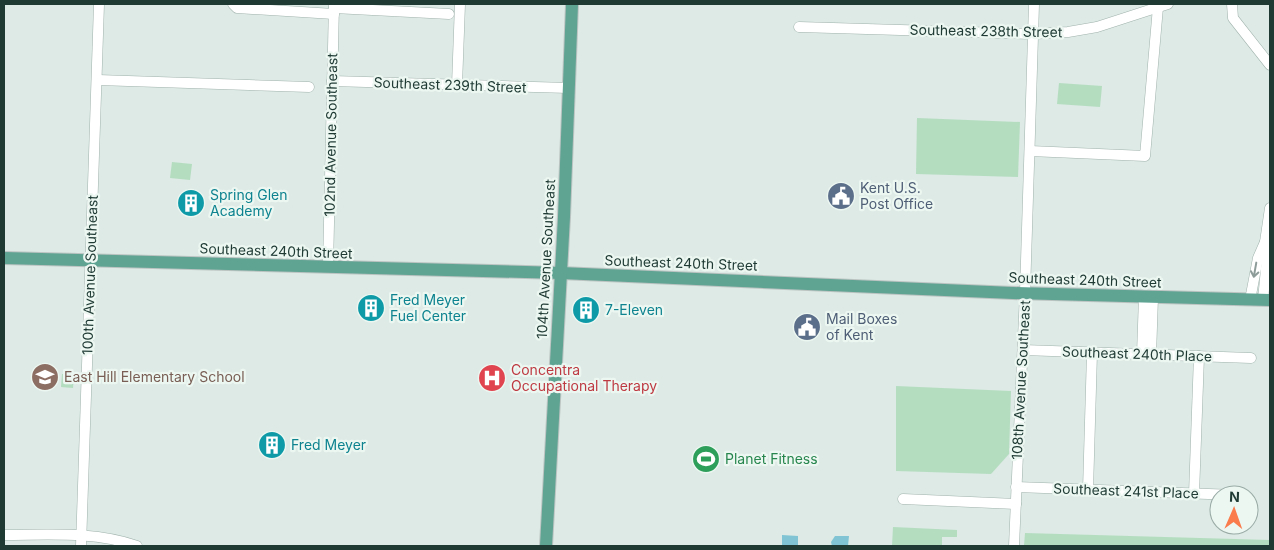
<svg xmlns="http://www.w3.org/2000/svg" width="1274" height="550" viewBox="0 0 1274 550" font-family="Inter,sans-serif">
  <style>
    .green { fill: #b4ddc0 }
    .water { fill: #81c5d4 }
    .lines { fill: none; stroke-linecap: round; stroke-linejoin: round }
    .minor-casing { stroke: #a0b2ac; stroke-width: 11 }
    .major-casing { stroke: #bcc4c2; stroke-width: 14 }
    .minor { stroke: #fff; stroke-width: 10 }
    .major { stroke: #5fa393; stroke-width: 12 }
    .oneway { stroke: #8e9c99 }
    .labels { text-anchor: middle; stroke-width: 4.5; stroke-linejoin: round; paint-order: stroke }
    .street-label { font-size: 14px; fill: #1e3a33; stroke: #edf7f2 }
    .service-label { font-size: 14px; fill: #4e5e75; stroke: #edf7f2; text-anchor: start }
    .culture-label { font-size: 14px; fill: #0d838f; stroke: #edf7f2; text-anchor: start }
    .health-label { font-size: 14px; fill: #be3a42; stroke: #edf7f2; text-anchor: start }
    .education-label { font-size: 14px; fill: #785e54; stroke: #edf7f2; text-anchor: start }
    .leisure-label { font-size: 14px; fill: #27864d; stroke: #edf7f2; text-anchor: start }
  </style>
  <rect width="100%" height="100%" fill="#ddeae5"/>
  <!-- green -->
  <g class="green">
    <path d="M1059,83L1102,86L1100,107L1057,104Z"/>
    <path d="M917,118L1020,122L1018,177L916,174Z"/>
    <path d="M172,162L192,164L190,180L170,178Z"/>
    <path d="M62,374H74L73,388L61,387Z"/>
    <path d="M896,386L1011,391L1009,454L991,474L896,471Z"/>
    <path d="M893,527L957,530V537H942V546H892Z"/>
    <path d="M1025,533L1270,540V546H1024Z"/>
  </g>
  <!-- water -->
  <g class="water">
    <path d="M782,535L798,536V546H782Z"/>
    <path d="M835,536H849L848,546H832L831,542Z"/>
  </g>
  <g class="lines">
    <!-- minor casing -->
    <g class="minor-casing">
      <g id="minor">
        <path d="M233,4L237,8L334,14"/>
        <path d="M1232,4L1233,18L1270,65"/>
        <path d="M334,8L449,14"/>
        <path d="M799,27L1033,34L1068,32L1097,27L1168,4"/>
        <path d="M98,80L309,87"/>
        <path d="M332,81L569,88"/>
        <path d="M457,85L460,4"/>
        <path d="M1030,151L1145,156L1158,7"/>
        <path d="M328,267L334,4"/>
        <path d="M1250,300L1258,258L1265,242L1270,208"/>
        <path d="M1263,300L1267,258L1265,242"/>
        <path d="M1023,350L1251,358"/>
        <path d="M1142,354L1144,297"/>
        <path d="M1151,355L1153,297"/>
        <path d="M1016,487L1236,495"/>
        <path d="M1088,490L1092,353"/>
        <path d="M1194,494L1199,356"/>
        <path d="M903,499L1016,504"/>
        <path d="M4,535C48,535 95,531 137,546"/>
        <path d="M81,546L99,4"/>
        <path d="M1014,546L1025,293L1034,4"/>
      </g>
    </g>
    <!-- major casing -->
    <g class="major-casing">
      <g id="major">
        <path d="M4,258L561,273L1013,293L1270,300"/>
        <path d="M546,546L564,217L572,4"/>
      </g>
    </g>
    <!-- minor -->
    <use href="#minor" class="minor"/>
    <!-- major -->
    <use href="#major" class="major"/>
  </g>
  <!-- one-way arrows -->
  <defs><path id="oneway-shaft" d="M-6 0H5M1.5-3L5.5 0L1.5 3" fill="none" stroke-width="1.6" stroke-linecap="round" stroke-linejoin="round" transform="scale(1.25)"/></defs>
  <use class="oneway" href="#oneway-shaft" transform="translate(1255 270) rotate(100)"/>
  <!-- icons -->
  <defs>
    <g id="civic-disc" transform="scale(1.4375)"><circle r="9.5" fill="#5c6f8a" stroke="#edf7f2"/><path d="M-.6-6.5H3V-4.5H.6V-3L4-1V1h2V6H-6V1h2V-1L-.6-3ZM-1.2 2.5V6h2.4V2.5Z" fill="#fff"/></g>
    <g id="building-disc" transform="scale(1.4375)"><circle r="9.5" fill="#0f9aa8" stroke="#edf7f2"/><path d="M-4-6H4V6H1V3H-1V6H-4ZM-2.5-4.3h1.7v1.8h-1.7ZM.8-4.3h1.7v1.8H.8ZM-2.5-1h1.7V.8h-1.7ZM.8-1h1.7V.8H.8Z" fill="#fff"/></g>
    <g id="school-disc" transform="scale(1.4375)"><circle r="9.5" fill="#8d6e63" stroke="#edf7f2"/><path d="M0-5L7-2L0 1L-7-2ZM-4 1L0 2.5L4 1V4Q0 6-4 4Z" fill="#fff"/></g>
    <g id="hospital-disc" transform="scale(1.4375)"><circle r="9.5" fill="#e0444e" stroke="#edf7f2"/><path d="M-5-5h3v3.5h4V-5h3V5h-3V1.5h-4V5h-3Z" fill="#fff"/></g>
    <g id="stadium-disc" transform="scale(1.4375)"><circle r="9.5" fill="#2e9e5b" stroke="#edf7f2"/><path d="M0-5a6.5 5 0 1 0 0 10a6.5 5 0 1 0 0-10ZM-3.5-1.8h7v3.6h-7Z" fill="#fff"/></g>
  </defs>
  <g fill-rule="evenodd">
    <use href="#civic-disc" x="841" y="196"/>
    <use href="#building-disc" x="191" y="203"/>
    <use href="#building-disc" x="371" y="308"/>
    <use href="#building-disc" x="586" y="310"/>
    <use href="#civic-disc" x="807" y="327"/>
    <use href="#school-disc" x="45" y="377"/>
    <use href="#hospital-disc" x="492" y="378"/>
    <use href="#building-disc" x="272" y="445"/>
    <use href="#stadium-disc" x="706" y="459"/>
  </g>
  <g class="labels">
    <!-- street labels -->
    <g class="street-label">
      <text transform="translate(986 31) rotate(1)" y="5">Southeast 238th Street</text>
      <text transform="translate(450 85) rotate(2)" y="5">Southeast 239th Street</text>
      <text transform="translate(331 135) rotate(-89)" y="5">102nd Avenue Southeast</text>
      <text transform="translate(276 251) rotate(2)" y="5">Southeast 240th Street</text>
      <text transform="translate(546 259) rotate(-87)" y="5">104th Avenue Southeast</text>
      <text transform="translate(681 263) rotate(2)" y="5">Southeast 240th Street</text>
      <text transform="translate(90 275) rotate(-88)" y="5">100th Avenue Southeast</text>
      <text transform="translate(1085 280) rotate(2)" y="5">Southeast 240th Street</text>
      <text transform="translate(1137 354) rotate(2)" y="5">Southeast 240th Place</text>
      <text transform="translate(1021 380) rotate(-87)" y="5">108th Avenue Southeast</text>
      <text transform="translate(1126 491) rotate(2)" y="5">Southeast 241st Place</text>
    </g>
    <!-- service labels -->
    <g class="service-label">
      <text x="860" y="193">Kent U.S.<tspan x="860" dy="16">Post Office</tspan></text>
      <text x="826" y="324">Mail Boxes<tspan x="826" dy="16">of Kent</tspan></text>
    </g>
    <!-- culture labels -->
    <g class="culture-label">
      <text x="210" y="200">Spring Glen<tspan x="210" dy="16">Academy</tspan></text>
      <text x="390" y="305">Fred Meyer<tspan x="390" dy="16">Fuel Center</tspan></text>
      <text x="605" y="315">7-Eleven</text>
      <text x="291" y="450">Fred Meyer</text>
    </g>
    <!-- health labels -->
    <g class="health-label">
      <text x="511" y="375">Concentra<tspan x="511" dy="16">Occupational Therapy</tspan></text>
    </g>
    <!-- education labels -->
    <g class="education-label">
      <text x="64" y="382">East Hill Elementary School</text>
    </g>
    <!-- leisure labels -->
    <g class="leisure-label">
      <text x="725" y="464">Planet Fitness</text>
    </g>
  </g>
  <!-- border -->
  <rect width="1274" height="550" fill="none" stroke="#1e3a33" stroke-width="10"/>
  <!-- north arrow -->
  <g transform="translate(1234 510) rotate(2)"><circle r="24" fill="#edf7f2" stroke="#9aaba6"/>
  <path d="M0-4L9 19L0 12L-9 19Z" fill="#fa7b4b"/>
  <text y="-8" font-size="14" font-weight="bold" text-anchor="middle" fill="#1e3a33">N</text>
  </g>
</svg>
